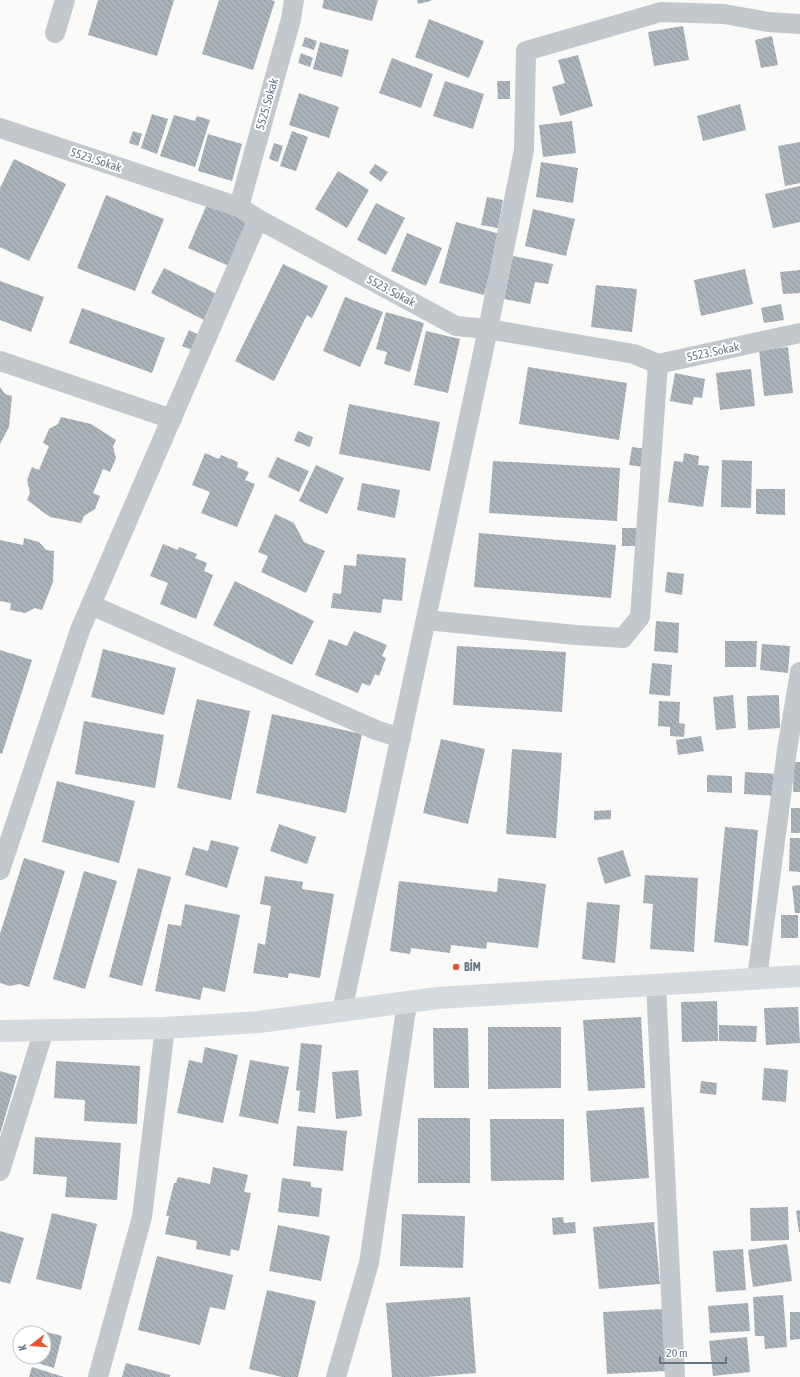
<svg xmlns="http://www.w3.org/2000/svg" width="800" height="1377" viewBox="0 0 800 1377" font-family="'Asap Condensed',sans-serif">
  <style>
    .building { fill: url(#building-back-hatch) }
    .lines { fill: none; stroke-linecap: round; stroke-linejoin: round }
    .street { stroke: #c3c8cc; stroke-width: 20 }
    .secondary { stroke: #d6dbdf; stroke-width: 22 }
    .poi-dot { fill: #e4572e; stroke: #fff; stroke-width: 1.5 }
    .labels { text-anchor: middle; stroke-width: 4; stroke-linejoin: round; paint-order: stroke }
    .street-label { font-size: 12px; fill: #657683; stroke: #fff }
    .poi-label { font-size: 12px; font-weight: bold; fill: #657683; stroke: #fff; text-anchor: start }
  </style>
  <defs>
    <pattern id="building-back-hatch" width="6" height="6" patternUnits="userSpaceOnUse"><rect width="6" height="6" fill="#aab3b9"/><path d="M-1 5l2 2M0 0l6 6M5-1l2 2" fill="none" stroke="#8e969c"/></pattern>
  </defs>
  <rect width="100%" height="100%" fill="#fafaf8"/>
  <!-- building -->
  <g class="building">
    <path d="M98,0H174L157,56L88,35Z"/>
    <path d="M219,0H270L275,1L253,70L202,54Z"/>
    <path d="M324,0H378L372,21L322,8Z"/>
    <path d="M417,0H431V1L418,4Z"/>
    <path d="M429,19L484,41L469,78L415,57Z"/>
    <path d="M683,26L689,60L654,66L648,32Z"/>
    <path d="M772,36L778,65L761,68L755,40Z"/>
    <path d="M305,37L317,41L314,50L302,46Z"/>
    <path d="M320,42L349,50L342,77L313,69Z"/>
    <path d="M301,53L313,58L310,67L298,63Z"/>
    <path d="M578,55L593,106L560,116L552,87L565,83L558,60Z"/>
    <path d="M392,58L433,74L421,108L379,93Z"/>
    <path d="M445,81L484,94L473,129L433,116Z"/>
    <path d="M497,81H510V99H498Z"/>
    <path d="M299,93L339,107L329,138L289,125Z"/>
    <path d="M740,104L746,130L703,141L697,116Z"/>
    <path d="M152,114L168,119L157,154L141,148Z"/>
    <path d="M174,115L195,121L197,116L210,120L195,167L160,156Z"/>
    <path d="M572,121L576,153L543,157L539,125Z"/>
    <path d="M133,131L142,134L138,146L129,143Z"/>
    <path d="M292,131L308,137L296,171L280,166Z"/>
    <path d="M208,134L242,144L232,181L198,171Z"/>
    <path d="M800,142V183L785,186L778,146Z"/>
    <path d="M274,143L283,146L278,162L269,159Z"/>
    <path d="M14,159L66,184L29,261L0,247V188Z"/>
    <path d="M541,162L578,168L573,203L536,197Z"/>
    <path d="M375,164L388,172L381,182L369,173Z"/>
    <path d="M338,171L369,190L347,228L315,209Z"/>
    <path d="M800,186V222L773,228L765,194Z"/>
    <path d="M106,195L164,219L135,291L77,268Z"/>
    <path d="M487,197L503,200L498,228L481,225Z"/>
    <path d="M208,202L249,220L229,266L188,248Z"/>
    <path d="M376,203L405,218L386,255L357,240Z"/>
    <path d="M533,209L575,219L566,256L525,246Z"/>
    <path d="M456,222L500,234L484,295L439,283Z"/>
    <path d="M407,233L442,248L426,286L391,271Z"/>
    <path d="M513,256L553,264L548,284L535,282L530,304L504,299Z"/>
    <path d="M283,264L328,286L312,318L307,315L274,381L235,361Z"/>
    <path d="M164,268L219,295L206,321L151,293Z"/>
    <path d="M745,269L753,304L701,316L694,280Z"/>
    <path d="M800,270V293L783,294L780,272Z"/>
    <path d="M0,281L44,297L31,332L0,320Z"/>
    <path d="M596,285L637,289L632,332L591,327Z"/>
    <path d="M345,297L383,312L360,367L323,351Z"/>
    <path d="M781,304L784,320L764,323L761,308Z"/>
    <path d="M82,308L165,338L152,373L69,343Z"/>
    <path d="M386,312L424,323L410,372L384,364L387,352L376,349Z"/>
    <path d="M189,330L201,336L194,351L182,346Z"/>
    <path d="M426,331L460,339L448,393L414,385Z"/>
    <path d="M788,347L793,393L764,396L759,350Z"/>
    <path d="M528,367L627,383L619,440L519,424Z"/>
    <path d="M751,369L755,406L720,410L716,373Z"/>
    <path d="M675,373L705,379L702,398L694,397L692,405L670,401Z"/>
    <path d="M0,387L5,394L12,396L9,427L0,444Z"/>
    <path d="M349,404L440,422L430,471L339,454Z"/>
    <path d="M61,417L91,424L116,440L113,447L116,458L110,472L103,469L93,493L100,496L95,509L84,516L81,523L50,517L27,500L30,493L27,480L32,467L39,470L49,446L43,443L49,429L58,424Z"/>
    <path d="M298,431L313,437L310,447L294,441Z"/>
    <path d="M632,447L647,449L644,467L629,465Z"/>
    <path d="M205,453L219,459L221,455L238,462L237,467L249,472L245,480L255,484L237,527L201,513L210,492L192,485Z"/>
    <path d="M684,453L699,456L698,465L709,466L703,507L668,502L674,461L683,462Z"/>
    <path d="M277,457L309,471L299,492L268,477Z"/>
    <path d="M722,460L752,461L751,508L721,507Z"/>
    <path d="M493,461L620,468L617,521L489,513Z"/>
    <path d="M316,465L344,478L327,514L299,501Z"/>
    <path d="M362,483L400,490L395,518L357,510Z"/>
    <path d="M756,489H785V515L756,514Z"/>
    <path d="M275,514L294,523L304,542L325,551L306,593L261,572L268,556L258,552Z"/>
    <rect x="622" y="528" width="17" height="18"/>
    <path d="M479,533L616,545L611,598L474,587Z"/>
    <path d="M24,538L39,542L46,550L54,551L53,582L42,610L35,608L25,613L10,610L11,603L0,601V540L23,545Z"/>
    <path d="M163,544L178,550L179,547L197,554L195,558L207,563L204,571L213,575L196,619L160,604L168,583L150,576Z"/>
    <path d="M357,554L406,558L402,601L383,599L381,613L331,608L333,593L341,594L344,565L356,566Z"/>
    <path d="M667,572L684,574L682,595L665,592Z"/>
    <path d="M235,581L314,621L292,665L213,625Z"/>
    <path d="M656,621L679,623L678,653L654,651Z"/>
    <path d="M354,631L387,645L382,656L386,658L379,676L375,674L370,686L362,683L358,693L315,675L329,639L347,646Z"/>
    <path d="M725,641H757L756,667H725Z"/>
    <path d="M762,644L790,646L788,673L760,670Z"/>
    <path d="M457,646L566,652L562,712L453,705Z"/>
    <path d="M103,649L176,668L164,715L91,697Z"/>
    <path d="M0,650L32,660L2,754L0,753Z"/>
    <path d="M652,663L672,665L670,696L649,694Z"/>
    <path d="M733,695L736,728L716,730L713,697Z"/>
    <path d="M779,695L780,728L748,730L747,696Z"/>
    <path d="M197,699L250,711L231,800L177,788Z"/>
    <path d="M659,701L680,702L679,723L685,724L684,737L670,736V727L658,726Z"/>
    <path d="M272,714L362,734L346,813L256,793Z"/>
    <path d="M84,721L164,735L155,788L75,774Z"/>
    <path d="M701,736L704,751L678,755L676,740Z"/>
    <path d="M441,739L485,749L468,824L423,813Z"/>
    <path d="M512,749L562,753L556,838L506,834Z"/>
    <path d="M794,762H800V792H793Z"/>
    <path d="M745,772L778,774L777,796L744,794Z"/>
    <path d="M707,775L732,776V793L707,792Z"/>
    <path d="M57,781L135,801L119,863L42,842Z"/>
    <rect x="791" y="808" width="9" height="25"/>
    <path d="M611,810V819L594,820V811Z"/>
    <path d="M279,824L316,837L307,864L270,851Z"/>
    <path d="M725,827L758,830L748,946L714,942Z"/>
    <path d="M790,838H800V872L789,871Z"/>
    <path d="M211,840L239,847L227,888L185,875L193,847L208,851Z"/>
    <path d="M623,850L631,876L605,884L597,858Z"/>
    <path d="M24,858L65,871L29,987L19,984L10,986L0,983V934Z"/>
    <path d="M138,868L171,877L142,986L109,977Z"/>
    <path d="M84,871L117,881L85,989L53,979Z"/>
    <path d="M645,875L698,878L694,952L650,949L653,904L643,903Z"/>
    <path d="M265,876L303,882L302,889L334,894L320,978L289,973L288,978L253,973L258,943L265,945L271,906L260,904Z"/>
    <path d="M498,878L546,884L538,948L487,942L486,949L451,945L450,953L411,948L410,954L390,951L399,881L497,892Z"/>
    <path d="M800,885V913H795L792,886Z"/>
    <path d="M587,902L620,905L615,963L582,959Z"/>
    <path d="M185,904L240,915L225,992L203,987L200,1000L155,991L168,924L181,926Z"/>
    <rect x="781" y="915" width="17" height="23"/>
    <path d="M717,1001L718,1041L682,1042L681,1002Z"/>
    <path d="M798,1007L800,1043L766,1045L764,1008Z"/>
    <path d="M641,1017L645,1088L588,1091L583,1020Z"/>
    <path d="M719,1025L757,1026L756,1042L719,1041Z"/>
    <path d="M488,1027H561V1088L488,1089Z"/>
    <path d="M433,1028H468L469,1088H434Z"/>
    <path d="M301,1043L322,1045L315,1113L298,1111L300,1091L296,1090Z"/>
    <path d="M205,1047L238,1055L223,1123L177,1113L189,1060L202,1063Z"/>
    <path d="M250,1060L289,1067L278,1124L239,1116Z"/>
    <path d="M56,1061L140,1066L137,1124L84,1121L85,1100L54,1098Z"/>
    <path d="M764,1068L788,1070L786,1102L762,1100Z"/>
    <path d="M358,1070L362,1116L336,1119L332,1072Z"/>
    <path d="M0,1071L17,1076L0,1134Z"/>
    <path d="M701,1081L717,1083L716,1095L700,1093Z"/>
    <path d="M644,1107L649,1178L591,1182L586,1111Z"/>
    <rect x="418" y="1118" width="52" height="65"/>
    <path d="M490,1119H564V1180L491,1181Z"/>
    <path d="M297,1126L347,1131L343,1171L293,1166Z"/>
    <path d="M35,1137L121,1143L117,1200L65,1197L67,1177L33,1174Z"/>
    <path d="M213,1167L248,1175L244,1192L251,1193L239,1251L231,1249L230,1256L196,1249L197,1241L165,1234L169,1216H166L174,1183H176L178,1177L210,1184Z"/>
    <path d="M282,1178L311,1182V1187L322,1188L319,1217L278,1212Z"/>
    <path d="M788,1207L789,1240L751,1241L750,1208Z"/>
    <path d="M800,1210V1232H799L796,1211Z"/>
    <path d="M52,1213L97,1224L81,1290L36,1279Z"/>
    <path d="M402,1214L465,1216L463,1268L400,1266Z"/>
    <path d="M563,1217L564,1223L575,1222L576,1233L553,1235L552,1218Z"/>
    <path d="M654,1222L660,1284L599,1289L593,1227Z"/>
    <path d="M278,1225L330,1236L321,1281L269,1271Z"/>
    <path d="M0,1231L24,1238L10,1284L0,1281Z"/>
    <path d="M787,1244L792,1281L753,1287L748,1250Z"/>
    <path d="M743,1249L746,1290L716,1292L713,1251Z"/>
    <path d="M157,1256L233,1275L225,1310L210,1307L200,1345L138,1330Z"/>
    <path d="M267,1290L316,1301L298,1377H282L249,1369Z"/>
    <path d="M783,1295L787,1347L765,1349L764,1336H755L753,1297Z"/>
    <path d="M470,1297L476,1373L426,1377H392L386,1303Z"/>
    <path d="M748,1303L750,1331L710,1333L708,1306Z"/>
    <path d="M664,1309L667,1371L607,1374L603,1312Z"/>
    <path d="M790,1312H800V1339L790,1340Z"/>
    <path d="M39,1330L62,1336L54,1368L31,1361L32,1357H44V1333H38Z"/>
    <path d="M747,1337L750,1372L713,1376L709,1341Z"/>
    <path d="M126,1363L170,1375V1377H122Z"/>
    <path d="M32,1367L64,1377H29Z"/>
  </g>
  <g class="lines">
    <!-- street -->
    <g class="street">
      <path d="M55,33L65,0"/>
      <path d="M0,128L239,207L258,219L456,326L488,329L634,354L658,364L800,333"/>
      <path d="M239,207L291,19L294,0"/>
      <path d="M0,361L172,419"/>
      <path d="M91,605L376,730L401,738"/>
      <path d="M426,620L576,635L623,638L640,617L658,364"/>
      <path d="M0,870L80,630L258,219"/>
      <path d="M757,978L787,750L800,672"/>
      <path d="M656,985L675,1377"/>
      <path d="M342,1011L488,329L524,150L526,51L661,12L724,14L768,22L800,24"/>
      <path d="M0,1171L44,1030"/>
      <path d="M98,1377L142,1217L165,1028"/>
      <path d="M336,1377L369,1263L407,1003"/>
    </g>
    <!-- secondary -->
    <path class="secondary" d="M0,1031L165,1028L259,1022L438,998L800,976"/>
  </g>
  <!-- markers -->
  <circle class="poi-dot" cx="456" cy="967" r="4"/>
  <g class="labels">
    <!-- street labels -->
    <g class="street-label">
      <text transform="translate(267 104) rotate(-74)" y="4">5525. Sokak</text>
      <text transform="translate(96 160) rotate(18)" y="4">5523. Sokak</text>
      <text transform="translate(391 291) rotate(28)" y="4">5523. Sokak</text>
      <text transform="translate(713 352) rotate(-12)" y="4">5523. Sokak</text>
    </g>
    <!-- poi labels -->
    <g class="poi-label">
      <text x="464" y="971">BİM</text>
    </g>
  </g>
  <!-- north arrow -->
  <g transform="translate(32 1345) rotate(253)"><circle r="19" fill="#ffffff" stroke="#c1c8cd"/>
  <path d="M0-3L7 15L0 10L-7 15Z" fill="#e4572e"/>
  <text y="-6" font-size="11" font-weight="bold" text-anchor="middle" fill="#657683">K</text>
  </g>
  <!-- scale -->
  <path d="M660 1357v6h66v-6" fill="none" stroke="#657683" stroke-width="2"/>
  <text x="666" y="1357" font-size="12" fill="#657683" stroke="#ffffff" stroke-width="3" paint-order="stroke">20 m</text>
</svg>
